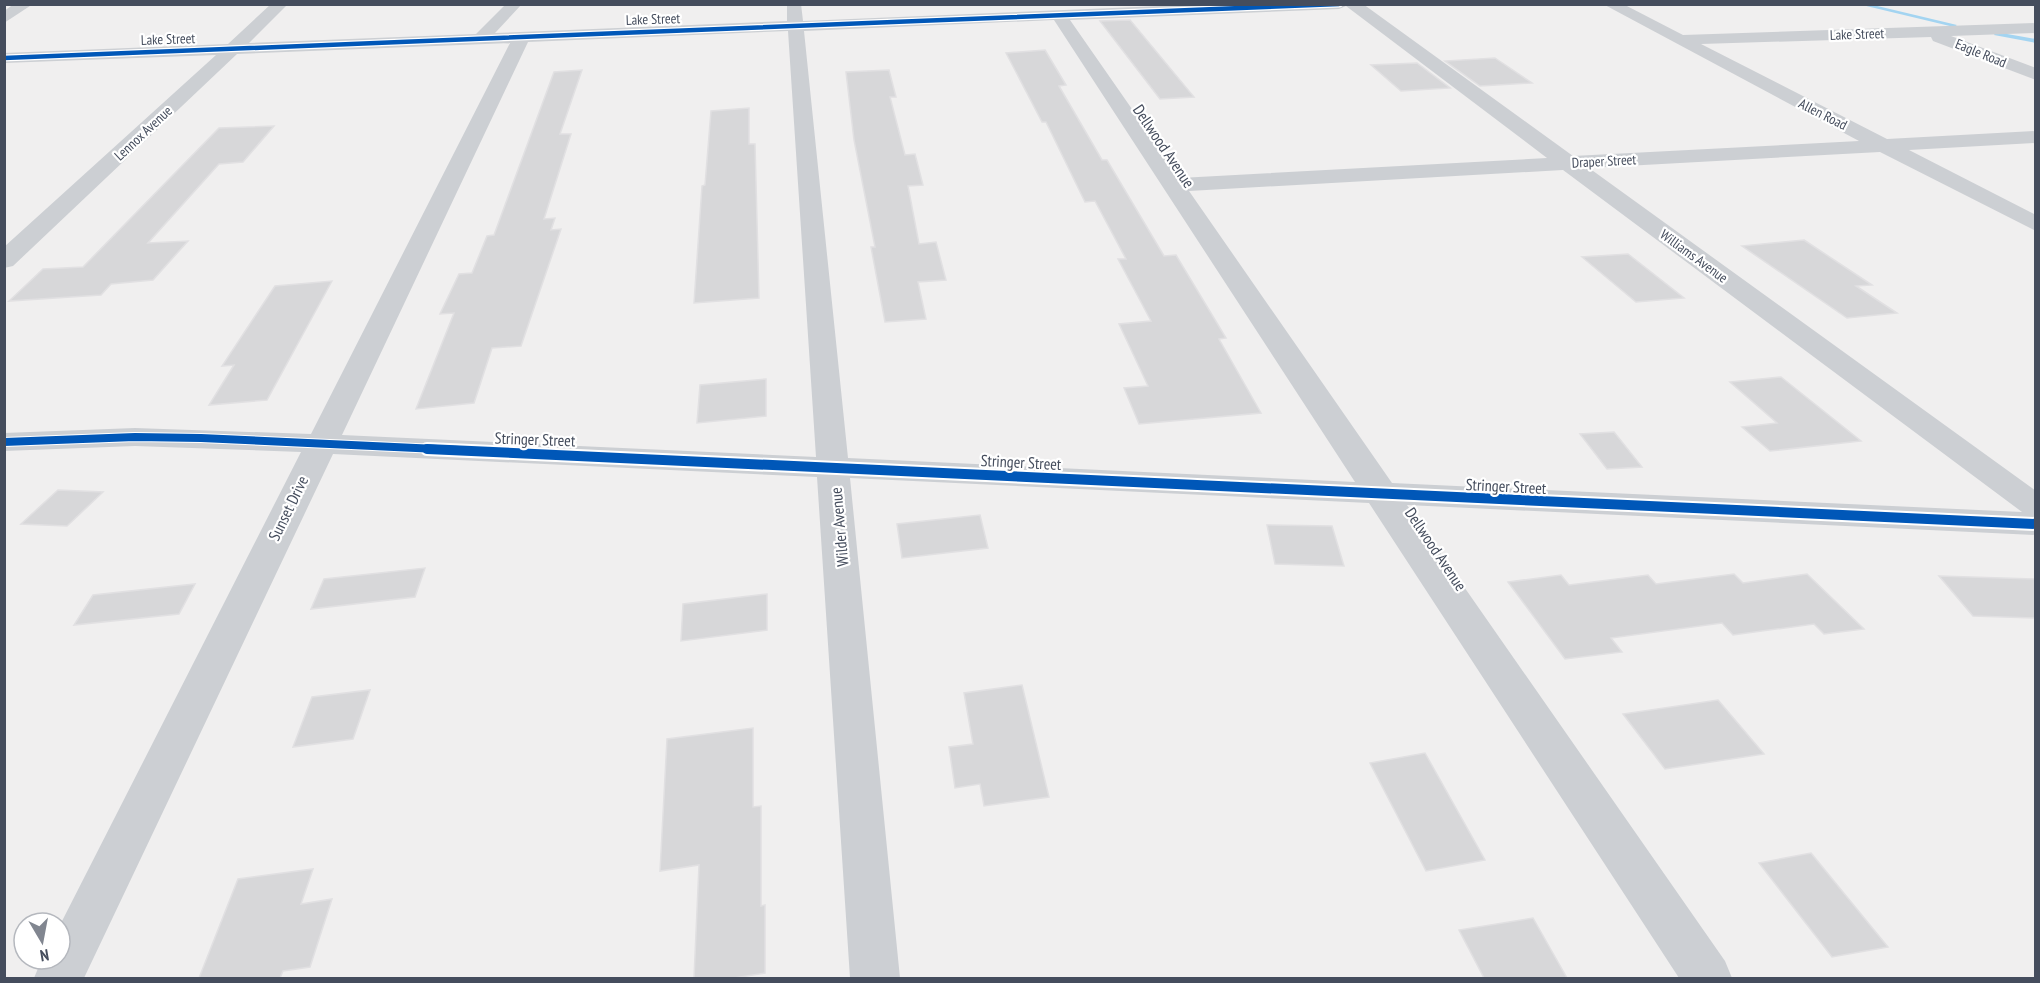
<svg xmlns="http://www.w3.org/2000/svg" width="2040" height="983" viewBox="0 0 2040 983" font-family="'PT Sans Narrow',sans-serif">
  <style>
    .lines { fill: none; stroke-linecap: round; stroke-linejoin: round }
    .stream { fill: #a3d4f1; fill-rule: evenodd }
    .building { fill: #d7d7d9; stroke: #e1e0e2; stroke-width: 1.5 }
    .minor { fill: #cccfd3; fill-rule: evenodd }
    .cycleway-far2-casing { stroke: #fff; stroke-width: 7 }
    .cycleway-far1-casing { stroke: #fff; stroke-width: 10 }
    .cycleway-casing { stroke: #fff; stroke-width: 14 }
    .cycleway-far2 { stroke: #0057b8; stroke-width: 4.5 }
    .cycleway-far1 { stroke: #0057b8; stroke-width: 8 }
    .cycleway { stroke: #0057b8; stroke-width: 10 }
    .labels { text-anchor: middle; stroke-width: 4.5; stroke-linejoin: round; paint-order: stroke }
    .far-street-label { font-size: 14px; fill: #454d5d; stroke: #fff }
    .street-label { font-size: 16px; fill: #454d5d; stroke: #fff }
  </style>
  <rect width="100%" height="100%" fill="#f0efef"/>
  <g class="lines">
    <!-- stream -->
    <g class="stream">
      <path d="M1858,4H1869L1957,25L1954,27Z"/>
      <path d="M1996,32L2036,39V43L1994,35Z"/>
    </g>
  </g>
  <!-- building -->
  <g class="building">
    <path d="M1130,20L1194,97L1160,99L1100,21Z"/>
    <path d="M1045,50L1066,85L1059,86L1102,160H1107L1164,256L1176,255L1226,338L1219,339L1261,413L1139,424L1124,388L1148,386L1119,324L1151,321L1118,259H1126L1095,201L1085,202L1046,122H1042L1006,53Z"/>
    <path d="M1495,58L1532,83L1480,86L1445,61Z"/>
    <path d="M1417,63L1450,88L1401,91L1371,65Z"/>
    <path d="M582,70L560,134H571L544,219L555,218L551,230L561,229L521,346L492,348L474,403L416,409L454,313L440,314L459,274L472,273L487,236L494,235L554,72Z"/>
    <path d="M889,70L896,97H890L905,155L915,154L923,185L908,186L919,244L936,242L946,280L918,282L926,319L885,322L871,247H875L854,140L846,72Z"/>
    <path d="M749,108V144H755L759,298L694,303L702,186L705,185L711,111Z"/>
    <path d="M274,126L243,162L219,164L148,243L188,241L153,280L111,284L101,295L9,301L43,269L83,267L219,128Z"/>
    <path d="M1804,240L1872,285L1856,286L1897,313L1847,318L1742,246Z"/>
    <path d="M1628,254L1684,298L1636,302L1582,257Z"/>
    <path d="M332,281L267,400L209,405L234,365L222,366L275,286Z"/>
    <path d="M1781,377L1861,441L1770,451L1742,427L1777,423L1730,382Z"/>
    <path d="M766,379V416L697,423L700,385Z"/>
    <path d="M1614,432L1642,467L1607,469L1580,434Z"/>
    <path d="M58,490L103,492L67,526L21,524Z"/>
    <path d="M980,515L988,548L902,558L897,524Z"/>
    <path d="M1267,525L1332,526L1344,566L1275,564Z"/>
    <path d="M425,568L415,597L311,609L324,579Z"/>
    <path d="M1734,574L1743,583L1807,574L1864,629L1824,634L1814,624L1733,635L1722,623L1611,638L1622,652L1565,659L1508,582L1561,575L1569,585L1648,575L1656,584Z"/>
    <path d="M1939,576L2036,579V618L1973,616Z"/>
    <path d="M195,584L179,614L74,625L93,595Z"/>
    <path d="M767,594V630L681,641L683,604Z"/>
    <path d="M1022,685L1049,797L984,806L980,784L955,788L949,747L973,744L964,693Z"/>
    <path d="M370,690L353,739L293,747L312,697Z"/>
    <path d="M1718,700L1764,754L1665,769L1623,714Z"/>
    <path d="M753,728V807L761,806V906L765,905V973L734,978H694L699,865L660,871L667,739Z"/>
    <path d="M1425,753L1485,860L1426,871L1370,763Z"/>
    <path d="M1811,853L1888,947L1832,957L1759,863Z"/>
    <path d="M313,869L301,904L332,899L310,967L283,971L280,978H199L238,879Z"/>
    <path d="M1533,918L1567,978H1484L1459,930Z"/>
  </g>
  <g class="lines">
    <!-- minor -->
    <g class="minor">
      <path d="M14,4H33L4,23V11Z"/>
      <path d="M271,4H288L249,43L476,34L506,4H522L495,33L787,21V4H801L803,21L1209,4H1363L1573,156L1859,141L1603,4H1623L1683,35L2036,23V33L1951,36L2036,68V80L1933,41L1931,37L1701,44L1887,139L2036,131V143L1909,150L2036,215V231L1880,152L1589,168L2036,491V535L1407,505L1725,961L1732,978H1679L1369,503L850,478L900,978H850L817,477L333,454L84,978H34L42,959H60V925L301,452L135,446L4,451V433L135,428L311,434L510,43L237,54L13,266L4,268V247L216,55L4,63V53L228,44ZM1346,6L1547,158L1180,178L1070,20L1339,9ZM1054,20L1355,482L848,458L804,31ZM788,31L816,457L342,435L528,42ZM1563,170L2022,512L1392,483L1189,191Z"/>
    </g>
    <!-- cycleway-far2 casing -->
    <g class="cycleway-far2-casing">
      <path id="cycleway-far2" d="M4,58L1339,4"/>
    </g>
    <!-- cycleway-far1 casing -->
    <g class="cycleway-far1-casing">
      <path id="cycleway-far1" d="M4,442L135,437L201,438L459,450"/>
    </g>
    <!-- cycleway casing -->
    <g class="cycleway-casing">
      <path id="cycleway" d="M427,449L2036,524"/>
    </g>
    <!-- cycleway-far2 -->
    <use href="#cycleway-far2" class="cycleway-far2"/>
    <!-- cycleway-far1 -->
    <use href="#cycleway-far1" class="cycleway-far1"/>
    <!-- cycleway -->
    <use href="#cycleway" class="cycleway"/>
  </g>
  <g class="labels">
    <!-- far-street labels -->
    <g class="far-street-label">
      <text transform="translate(653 19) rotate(-2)" y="5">Lake Street</text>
      <text transform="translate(1857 34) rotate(-2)" y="5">Lake Street</text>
      <text transform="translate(168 39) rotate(-2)" y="5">Lake Street</text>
      <text transform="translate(1981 53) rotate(22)" y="5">Eagle Road</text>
      <text transform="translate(1823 114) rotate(27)" y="5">Allen Road</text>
      <text transform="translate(143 133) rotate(-43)" y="5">Lennox Avenue</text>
      <text transform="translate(1604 161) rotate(-3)" y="5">Draper Street</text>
      <text transform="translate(1694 256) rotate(36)" y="5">Williams Avenue</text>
    </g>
    <!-- street labels -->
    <g class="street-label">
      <text transform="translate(1164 146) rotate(56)" y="6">Dellwood Avenue</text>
      <text transform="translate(535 439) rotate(2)" y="6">Stringer Street</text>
      <text transform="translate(1021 462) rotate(3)" y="6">Stringer Street</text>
      <text transform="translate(1506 486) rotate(3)" y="6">Stringer Street</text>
      <text transform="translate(288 508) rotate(-64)" y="6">Sunset Drive</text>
      <text transform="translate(839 527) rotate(-95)" y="6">Wilder Avenue</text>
      <text transform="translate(1436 549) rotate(56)" y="6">Dellwood Avenue</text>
    </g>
  </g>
  <!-- border -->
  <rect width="2040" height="983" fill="none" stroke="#454d5d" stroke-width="12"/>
  <!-- north arrow -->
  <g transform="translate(42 941) rotate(170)"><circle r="28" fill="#ffffff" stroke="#b5b8be" stroke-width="1.5"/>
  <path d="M0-4.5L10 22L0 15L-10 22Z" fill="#818690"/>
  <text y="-9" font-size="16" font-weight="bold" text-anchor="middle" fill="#454d5d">N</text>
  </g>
</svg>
